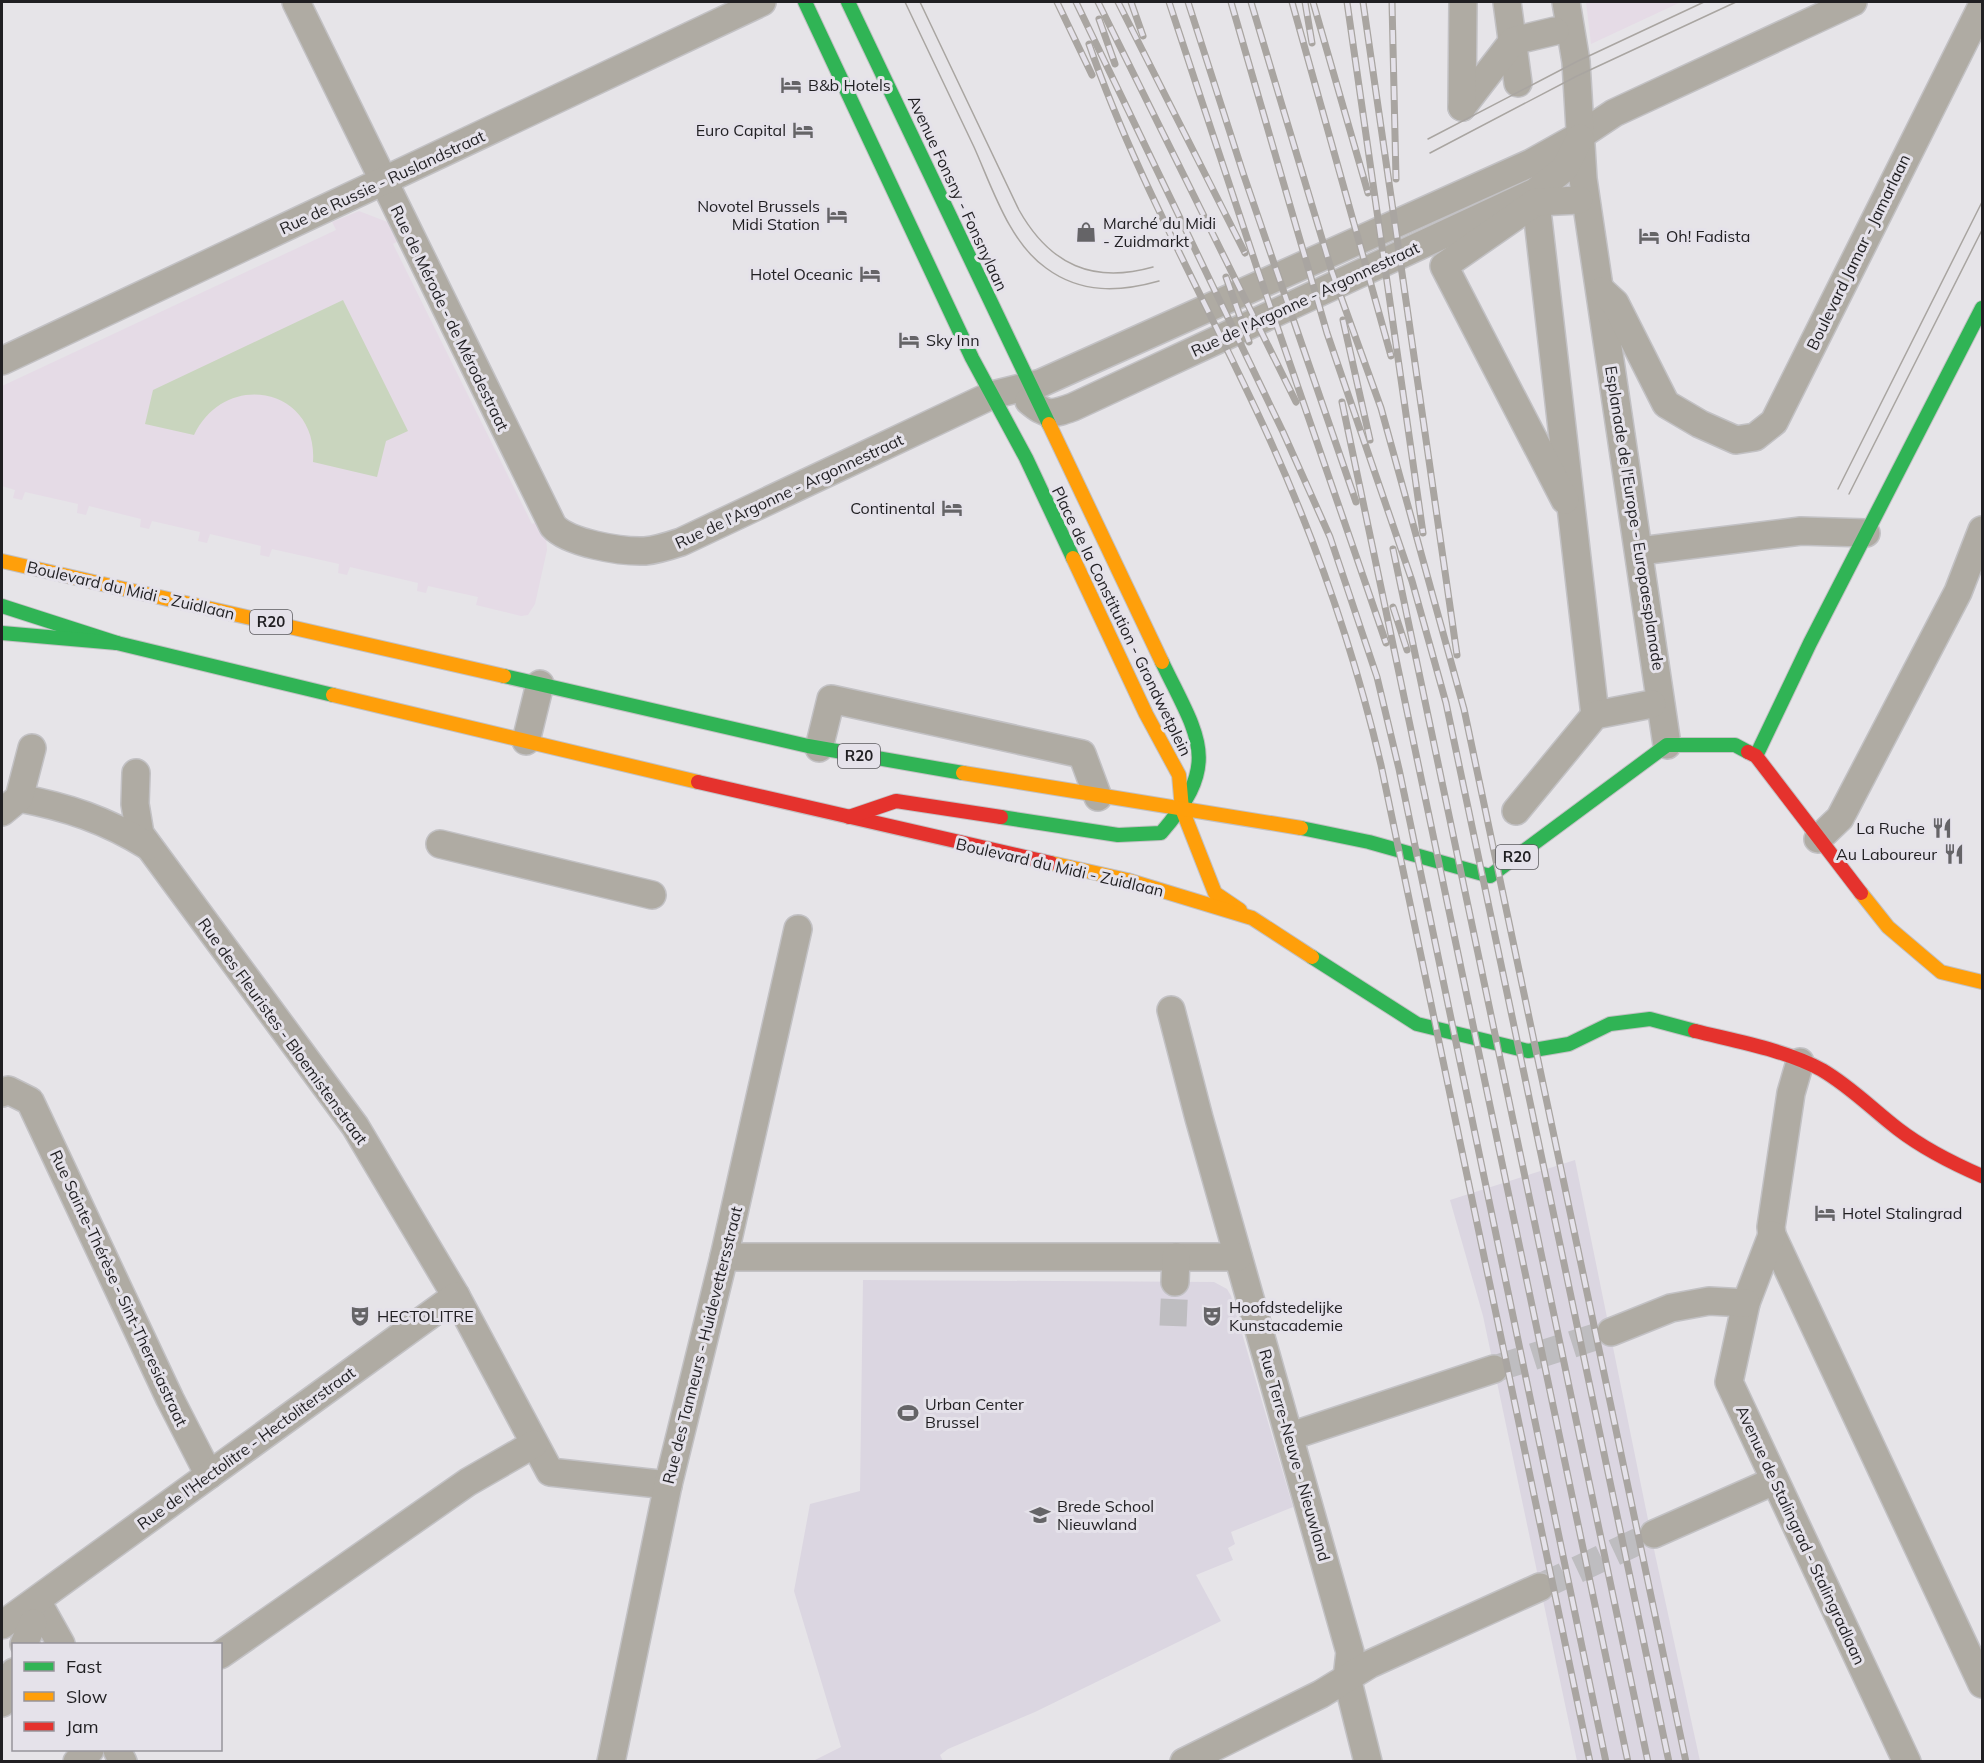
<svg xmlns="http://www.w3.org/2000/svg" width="1984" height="1763" viewBox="0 0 1984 1763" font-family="Mulish,sans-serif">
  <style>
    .commercial { fill: #e5dbe6 }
    .built { fill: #dbd6e1 }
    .green { fill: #c9d5be }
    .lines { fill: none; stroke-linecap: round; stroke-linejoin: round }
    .street-tunnel { stroke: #bebdc0; stroke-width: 27; stroke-dasharray: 27 14; stroke-linecap: butt }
    .street-casing { stroke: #c2c1c4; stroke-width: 30 }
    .fast-casing { stroke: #c2c1c4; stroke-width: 16 }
    .slow-casing { stroke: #c2c1c4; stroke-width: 16 }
    .jam-casing { stroke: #c2c1c4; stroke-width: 16 }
    .street { stroke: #afaba3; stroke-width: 27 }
    .fast { stroke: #30b455; stroke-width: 14 }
    .slow { stroke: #ff9f0a; stroke-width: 14 }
    .jam { stroke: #e5322d; stroke-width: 14 }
    .tram { stroke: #a9a5a1; stroke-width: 1.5 }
    .rail-casing { stroke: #a9a5a1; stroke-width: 7 }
    .rail { stroke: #e5e2ea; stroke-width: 4.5; stroke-dasharray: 14; stroke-linecap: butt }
    .labels { text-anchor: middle; stroke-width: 6; stroke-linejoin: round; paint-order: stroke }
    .shield { fill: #e5e2ea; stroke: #5b5a5e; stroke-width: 1.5 }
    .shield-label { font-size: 15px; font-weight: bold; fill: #201f22 }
    .poi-label { font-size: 16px; fill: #201f22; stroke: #e5e2ea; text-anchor: start }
    .street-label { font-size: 16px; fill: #201f22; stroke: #e5e2ea }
  </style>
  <rect width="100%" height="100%" fill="#e6e4e8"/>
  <!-- commercial -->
  <g class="commercial">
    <path d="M1586,2H1681L1591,44Z"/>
    <path d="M359,211L390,223L400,240L393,244L532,524L539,521L546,537L547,550L535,604L528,615L521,616L476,605L478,597L428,586L426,593L417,591L418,583L350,567L347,575L338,573L339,564L272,549L269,557L260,555L261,546L210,534L207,543L198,541L200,532L152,521L149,529L140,527L141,519L89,506L86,515L77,513L78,504L25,492L22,500L13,498L15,490L2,486V386L336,230L332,222Z"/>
  </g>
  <!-- built -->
  <g class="built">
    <path d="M1575,1160L1655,1554L1700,1761H1577L1483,1316L1450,1200Z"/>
    <path d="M863,1280L1214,1282L1227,1289L1231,1296L1293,1507L1231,1532L1235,1544L1228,1548L1233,1560L1196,1575L1221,1621L1035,1712L948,1749L940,1755L943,1761H813L841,1747L794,1591L810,1504L860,1491Z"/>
  </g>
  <!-- green -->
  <path class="green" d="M343,300L408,431L386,441L377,477L313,462C318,388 226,369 194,435L145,424L153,390Z"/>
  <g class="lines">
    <!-- street-tunnel -->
    <g class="street-tunnel">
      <path d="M1173,1326L1175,1282"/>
      <path d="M1494,1369L1611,1332"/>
      <path d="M1540,1587L1654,1534"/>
    </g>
    <!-- street casing -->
    <g class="street-casing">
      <g id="street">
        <path d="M296,2L553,526C568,543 621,552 645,551C657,550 669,546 681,542L992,395L1041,383L1531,163L1581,135L1614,113L1853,2"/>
        <path d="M1507,2L1518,83"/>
        <path d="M1566,2L1576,62L1583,179L1667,745"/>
        <path d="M1462,107L1513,41L1555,31"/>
        <path d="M1462,107L1463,2"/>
        <path d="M1536,202L1595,715"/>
        <path d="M1602,291L1615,303L1666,404L1700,424L1736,440L1755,437L1774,422L1982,6"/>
        <path d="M2,361L762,2"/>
        <path d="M1029,401C1047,416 1051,415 1073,407L1535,192L1565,168L1580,138"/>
        <path d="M1565,500L1444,266L1536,202L1579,200"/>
        <path d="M1640,551L1801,531L1866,533"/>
        <path d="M526,741L540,684"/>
        <path d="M819,748L831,699L1082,754L1098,797"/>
        <path d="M136,773L135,804L140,834L355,1126L456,1296L550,1472L668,1485"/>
        <path d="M19,798C67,807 106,820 148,846"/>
        <path d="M1516,811L1595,715L1652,704"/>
        <path d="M2,812L19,798L32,748"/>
        <path d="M1818,839L1840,818L1958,592L1982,530"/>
        <path d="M440,844L652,895"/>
        <path d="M1171,1010L1199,1118L1350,1652L1347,1678L1368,1762"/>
        <path d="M1800,1062L1791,1093L1771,1227L1772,1235L1982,1684"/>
        <path d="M2,1093L8,1090L30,1101L170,1399L209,1475"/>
        <path d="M1772,1235L1746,1303L1729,1382L1907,1762"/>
        <path d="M724,1257H1238"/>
        <path d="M1175,1282L1176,1257"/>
        <path d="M1611,1332L1671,1308L1709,1301L1746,1303"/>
        <path d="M1291,1436L1494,1369"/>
        <path d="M1654,1534L1774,1481"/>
        <path d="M37,1601L61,1644"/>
        <path d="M2,1625L456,1296"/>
        <path d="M24,1644L33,1623"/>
        <path d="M220,1655L468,1482L534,1444"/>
        <path d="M2,1703L14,1672"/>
        <path d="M117,1750L123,1762"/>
        <path d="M77,1762L90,1750"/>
        <path d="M611,1762L668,1485L724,1257L798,929"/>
        <path d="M1184,1762L1321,1694L1370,1664L1540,1587"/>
      </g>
    </g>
    <!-- fast casing -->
    <g class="fast-casing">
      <g id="fast">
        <path d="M805,2L972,358L1026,458L1073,558"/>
        <path d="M848,2L1049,424"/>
        <path d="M2,606L117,643"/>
        <path d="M2,633L117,643L333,695"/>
        <path d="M504,676L808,746L963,773"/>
        <path d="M1756,756L1810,643L1982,308"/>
        <path d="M1001,817L1118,835L1161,833C1223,762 1198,737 1162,662"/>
        <path d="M1301,828L1369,842L1490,876L1667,745H1735L1748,752"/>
        <path d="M1312,957L1417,1024L1528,1051L1569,1044L1610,1024L1650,1019L1695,1031"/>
      </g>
    </g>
    <!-- slow casing -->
    <g class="slow-casing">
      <g id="slow">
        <path d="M1049,424L1162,662"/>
        <path d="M1073,558L1146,714L1179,775L1182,809L1215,893L1240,910"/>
        <path d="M2,561L504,676"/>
        <path d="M333,695L698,782"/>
        <path d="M963,773L1301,828"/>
        <path d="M1051,863L1127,880L1252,918L1312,957"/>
        <path d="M1861,893L1888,927L1941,972L1982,982"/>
      </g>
    </g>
    <!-- jam casing -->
    <g class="jam-casing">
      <g id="jam">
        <path d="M1748,752L1756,756L1861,893"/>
        <path d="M698,782L1051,863"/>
        <path d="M849,817L896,801L1001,817"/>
        <path d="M1695,1031C1735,1041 1786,1050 1822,1070C1851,1087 1872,1109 1898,1129C1924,1149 1952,1163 1982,1176"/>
      </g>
    </g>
    <!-- street -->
    <use href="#street" class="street"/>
    <!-- fast -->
    <use href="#fast" class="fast"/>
    <!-- slow -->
    <use href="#slow" class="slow"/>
    <!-- jam -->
    <use href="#jam" class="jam"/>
    <!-- tram -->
    <g class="tram">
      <path d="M905,2C928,50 951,99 974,147C992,187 1009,242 1046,268C1081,294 1120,292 1159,281"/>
      <path d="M920,2L1019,210C1050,265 1093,284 1153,267"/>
      <path d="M1428,139L1576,62L1704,2"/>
      <path d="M1430,153L1577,76L1736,2"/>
      <path d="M1838,489L1982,202"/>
      <path d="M1849,494L1982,230"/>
    </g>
    <!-- rail casing -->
    <g class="rail-casing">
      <g id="rail">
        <path d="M1057,2L1092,75"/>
        <path d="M1076,2L1283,432L1330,537L1377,677L1399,769L1606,1762"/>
        <path d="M1098,2L1296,402"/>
        <path d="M1118,2L1245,253"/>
        <path d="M1131,2L1143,36"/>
        <path d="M1169,2L1257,268L1386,643"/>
        <path d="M1188,2L1243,173L1356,502"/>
        <path d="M1231,2L1327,333L1412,581L1446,703L1669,1762"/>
        <path d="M1251,2L1332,272L1381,408L1464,709L1686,1762"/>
        <path d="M1292,2L1391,356"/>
        <path d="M1305,2L1312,43"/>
        <path d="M1313,2L1368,193"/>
        <path d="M1347,2L1423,533"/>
        <path d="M1363,2L1457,655"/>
        <path d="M1392,2L1396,179"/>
        <path d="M1099,19L1115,64"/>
        <path d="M1089,44C1137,182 1210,307 1270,440C1317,544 1355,654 1381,765L1590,1762"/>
        <path d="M1226,277L1249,342"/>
        <path d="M1343,320L1370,440"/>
        <path d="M1342,402L1628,1762"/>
        <path d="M1393,549L1648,1762"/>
        <path d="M1393,607L1407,650"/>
      </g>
    </g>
    <!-- rail -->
    <use href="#rail" class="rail"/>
  </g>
  <!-- icons -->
  <defs>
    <g id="hotel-bare" transform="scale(1.62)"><path d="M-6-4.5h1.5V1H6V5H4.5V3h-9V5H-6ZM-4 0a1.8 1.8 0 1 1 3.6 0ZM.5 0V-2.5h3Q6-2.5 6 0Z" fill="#656467" stroke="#e5e2ea" stroke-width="2.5" paint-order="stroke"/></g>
    <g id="shop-bare" transform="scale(1.62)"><path d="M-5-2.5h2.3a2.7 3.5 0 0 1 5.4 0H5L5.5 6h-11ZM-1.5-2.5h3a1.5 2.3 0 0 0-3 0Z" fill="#656467" stroke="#e5e2ea" stroke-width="2.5" paint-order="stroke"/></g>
    <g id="restaurant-bare" transform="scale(1.62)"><path d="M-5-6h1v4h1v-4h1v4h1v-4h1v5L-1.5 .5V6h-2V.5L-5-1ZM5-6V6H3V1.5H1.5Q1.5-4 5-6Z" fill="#656467" stroke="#e5e2ea" stroke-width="2.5" paint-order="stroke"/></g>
    <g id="theatre-bare" transform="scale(1.62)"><path d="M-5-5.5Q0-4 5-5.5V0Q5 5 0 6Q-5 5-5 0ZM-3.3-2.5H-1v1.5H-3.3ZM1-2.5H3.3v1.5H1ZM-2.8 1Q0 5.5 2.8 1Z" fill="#656467" stroke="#e5e2ea" stroke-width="2.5" paint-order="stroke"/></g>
    <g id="stadium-bare" transform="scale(1.62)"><path d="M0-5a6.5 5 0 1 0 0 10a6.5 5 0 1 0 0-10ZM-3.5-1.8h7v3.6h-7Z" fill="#656467" stroke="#e5e2ea" stroke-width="2.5" paint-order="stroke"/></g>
    <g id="school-bare" transform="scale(1.62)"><path d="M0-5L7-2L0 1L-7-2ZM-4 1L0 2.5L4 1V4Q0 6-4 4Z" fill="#656467" stroke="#e5e2ea" stroke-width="2.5" paint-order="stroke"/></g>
  </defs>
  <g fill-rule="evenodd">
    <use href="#hotel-bare" x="791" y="85"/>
    <use href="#hotel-bare" x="803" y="130"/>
    <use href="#hotel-bare" x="837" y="215"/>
    <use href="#shop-bare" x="1086" y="232"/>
    <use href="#hotel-bare" x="1649" y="236"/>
    <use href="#hotel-bare" x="870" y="274"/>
    <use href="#hotel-bare" x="909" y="340"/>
    <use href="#hotel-bare" x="952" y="508"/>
    <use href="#restaurant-bare" x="1942" y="828"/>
    <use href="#restaurant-bare" x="1954" y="854"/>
    <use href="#hotel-bare" x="1825" y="1213"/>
    <use href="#theatre-bare" x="360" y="1316"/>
    <use href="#theatre-bare" x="1212" y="1316"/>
    <use href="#stadium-bare" x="908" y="1413"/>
    <use href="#school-bare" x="1040" y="1515"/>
  </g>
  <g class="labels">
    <!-- shield labels -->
    <g class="shield">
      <rect x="250" y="610" width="42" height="24" rx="4.5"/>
      <rect x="838" y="744" width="42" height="24" rx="4.5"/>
      <rect x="1496" y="845" width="42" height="24" rx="4.5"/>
    </g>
    <g class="shield-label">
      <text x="271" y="627">R20</text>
      <text x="859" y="761">R20</text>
      <text x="1517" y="862">R20</text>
    </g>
    <!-- poi labels -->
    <g class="poi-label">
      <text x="808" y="91">B&amp;b Hotels</text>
      <text x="786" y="136" text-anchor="end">Euro Capital</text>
      <text x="820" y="212" text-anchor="end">Novotel Brussels<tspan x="820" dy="18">Midi Station</tspan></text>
      <text x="1103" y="229">Marché du Midi<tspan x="1103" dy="18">- Zuidmarkt</tspan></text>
      <text x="1666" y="242">Oh! Fadista</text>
      <text x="853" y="280" text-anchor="end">Hotel Oceanic</text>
      <text x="926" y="346">Sky Inn</text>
      <text x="935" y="514" text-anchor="end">Continental</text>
      <text x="1925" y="834" text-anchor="end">La Ruche</text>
      <text x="1937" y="860" text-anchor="end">Au Laboureur</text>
      <text x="1842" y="1219">Hotel Stalingrad</text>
      <text x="1229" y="1313">Hoofdstedelijke<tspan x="1229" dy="18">Kunstacademie</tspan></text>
      <text x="377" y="1322">HECTOLITRE</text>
      <text x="925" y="1410">Urban Center<tspan x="925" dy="18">Brussel</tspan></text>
      <text x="1057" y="1512">Brede School<tspan x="1057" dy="18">Nieuwland</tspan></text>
    </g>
    <!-- street labels -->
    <g class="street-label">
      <text transform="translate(382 182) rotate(-25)" y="6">Rue de Russie - Ruslandstraat</text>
      <text transform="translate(958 193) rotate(65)" y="6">Avenue Fonsny - Fonsnylaan</text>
      <text transform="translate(1858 252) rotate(-64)" y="6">Boulevard Jamar - Jamarlaan</text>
      <text transform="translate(1305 299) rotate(-25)" y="6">Rue de l'Argonne - Argonnestraat</text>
      <text transform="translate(450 318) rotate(64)" y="6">Rue de Mérode - de Mérodestraat</text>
      <text transform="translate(789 491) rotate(-25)" y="6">Rue de l'Argonne - Argonnestraat</text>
      <text transform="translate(1635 518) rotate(81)" y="6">Esplanade de l'Europe - Europaesplanade</text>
      <text transform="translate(131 590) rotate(13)" y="6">Boulevard du Midi - Zuidlaan</text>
      <text transform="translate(1122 621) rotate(64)" y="6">Place de la Constitution - Grondwetplein</text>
      <text transform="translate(1060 867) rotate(13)" y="6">Boulevard du Midi - Zuidlaan</text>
      <text transform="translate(283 1031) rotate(54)" y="6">Rue des Fleuristes - Bloemistenstraat</text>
      <text transform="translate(119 1288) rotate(65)" y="6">Rue Sainte-Thérèse - Sint-Theresiastraat</text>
      <text transform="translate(702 1345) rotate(-76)" y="6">Rue des Tanneurs - Huidevettersstraat</text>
      <text transform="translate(246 1448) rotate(-36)" y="6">Rue de l'Hectolitre - Hectoliterstraat</text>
      <text transform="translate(1295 1455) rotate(74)" y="6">Rue Terre-Neuve - Nieuwland</text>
      <text transform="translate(1801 1535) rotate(65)" y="6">Avenue de Stalingrad - Stalingradlaan</text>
    </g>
  </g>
  <!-- border -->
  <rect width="1984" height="1763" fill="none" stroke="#201f22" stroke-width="6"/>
  <!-- legend -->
  <rect x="12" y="1643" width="210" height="108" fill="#e5e2ea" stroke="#96949a" stroke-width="1.5"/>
  <rect x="24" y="1662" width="30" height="9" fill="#30b455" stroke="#96949a" stroke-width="1.5"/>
  <text x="66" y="1673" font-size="18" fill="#201f22">Fast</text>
  <rect x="24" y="1692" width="30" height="9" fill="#ff9f0a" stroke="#96949a" stroke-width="1.5"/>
  <text x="66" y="1703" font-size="18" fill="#201f22">Slow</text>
  <rect x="24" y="1722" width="30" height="9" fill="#e5322d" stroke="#96949a" stroke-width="1.5"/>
  <text x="66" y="1733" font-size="18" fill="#201f22">Jam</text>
</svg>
